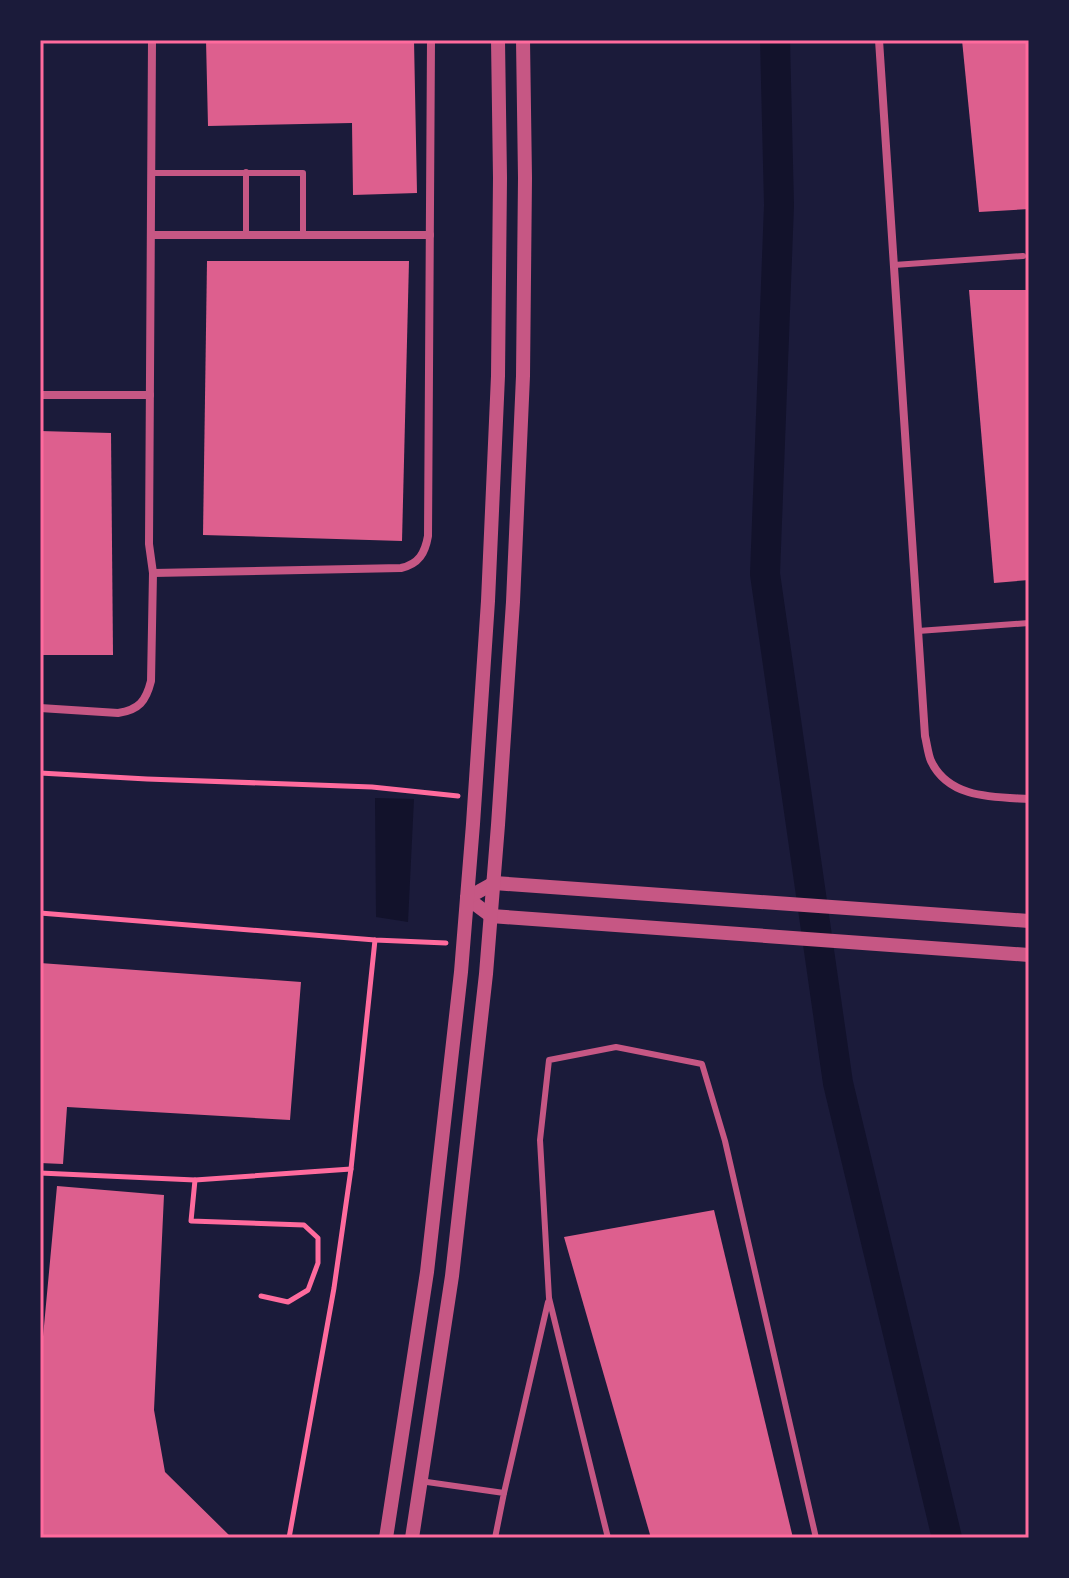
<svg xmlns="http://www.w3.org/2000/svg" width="1069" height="1578" viewBox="0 0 1069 1578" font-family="'Times New Roman',serif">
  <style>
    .water { fill: #12122b }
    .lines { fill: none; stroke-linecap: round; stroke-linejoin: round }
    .canal { stroke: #12122b; stroke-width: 30 }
    .building { fill: #dd5f8e }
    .path { stroke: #ff6b9d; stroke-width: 5 }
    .service { stroke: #c65784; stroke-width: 6 }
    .minor { stroke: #c65784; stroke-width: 8 }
    .tertiary { stroke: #c65784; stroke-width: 14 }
    .neatline { fill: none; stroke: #ff6b9d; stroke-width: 3 }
  </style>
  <rect width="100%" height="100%" fill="#1b1b3a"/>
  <!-- water -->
  <path class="water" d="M375,798L414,799L408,922L376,917Z"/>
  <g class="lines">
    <!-- canal -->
    <path class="canal" d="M775,40L779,205L765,574L838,1083L947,1538"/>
  </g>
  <!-- building -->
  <g class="building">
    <path d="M206,40H414L417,193L353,195L352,123L208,126Z"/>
    <path d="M962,40H1029V209L979,212Z"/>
    <path d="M207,261H409L402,541L203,535Z"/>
    <path d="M969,290H1029V580L994,583Z"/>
    <path d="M40,431L111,433L113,655H40Z"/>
    <path d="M40,963L301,982L290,1120L67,1107L63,1164L40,1163Z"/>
    <path d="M57,1186L164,1195L154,1410L165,1472L232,1538H40V1369Z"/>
    <path d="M714,1210L793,1538H651L564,1237Z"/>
  </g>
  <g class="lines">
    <!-- path -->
    <g class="path">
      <path d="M40,773L147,779L372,787L458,796"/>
      <path d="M40,913L375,940L446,943"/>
      <path d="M40,1173L195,1180L351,1169"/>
      <path d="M195,1180L191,1221L304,1225L318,1238V1263L308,1290L288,1302L261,1296"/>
      <path d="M289,1538L334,1288L351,1169L375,940"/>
    </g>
    <!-- service -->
    <g class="service">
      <path d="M151,173H303V235"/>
      <path d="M246,235V172"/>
      <path d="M894,265L1023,256"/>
      <path d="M918,631L1029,623"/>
      <path d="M420,1481L504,1493L495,1538"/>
      <path d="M504,1493L548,1302"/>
      <path d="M608,1538L549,1298L540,1140L549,1060L616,1047L702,1064L725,1141L816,1538"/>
    </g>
    <!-- minor -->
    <g class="minor">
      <path d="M879,40L925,736C927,744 928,754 931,761C949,799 994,797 1029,799"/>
      <path d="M151,235H430"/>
      <path d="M40,395H150"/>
      <path d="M153,573L401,568C419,564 425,553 428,536L431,40"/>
      <path d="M40,708L118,713C139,710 146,701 151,681L153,573L149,544L152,40"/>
    </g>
    <!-- tertiary -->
    <g class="tertiary">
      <path d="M467,898L491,916L1029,955"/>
      <path d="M467,898L494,883L1029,921"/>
      <path d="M386,1538L427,1272L461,972L473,824L488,601L498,376L500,178L498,40"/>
      <path d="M412,1538L452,1276L486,974L498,825L513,602L523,376L525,178L523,40"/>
    </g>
  </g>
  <!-- border -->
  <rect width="1069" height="1578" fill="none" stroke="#1b1b3a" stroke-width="84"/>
  <rect x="42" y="42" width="985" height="1494" class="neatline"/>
</svg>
